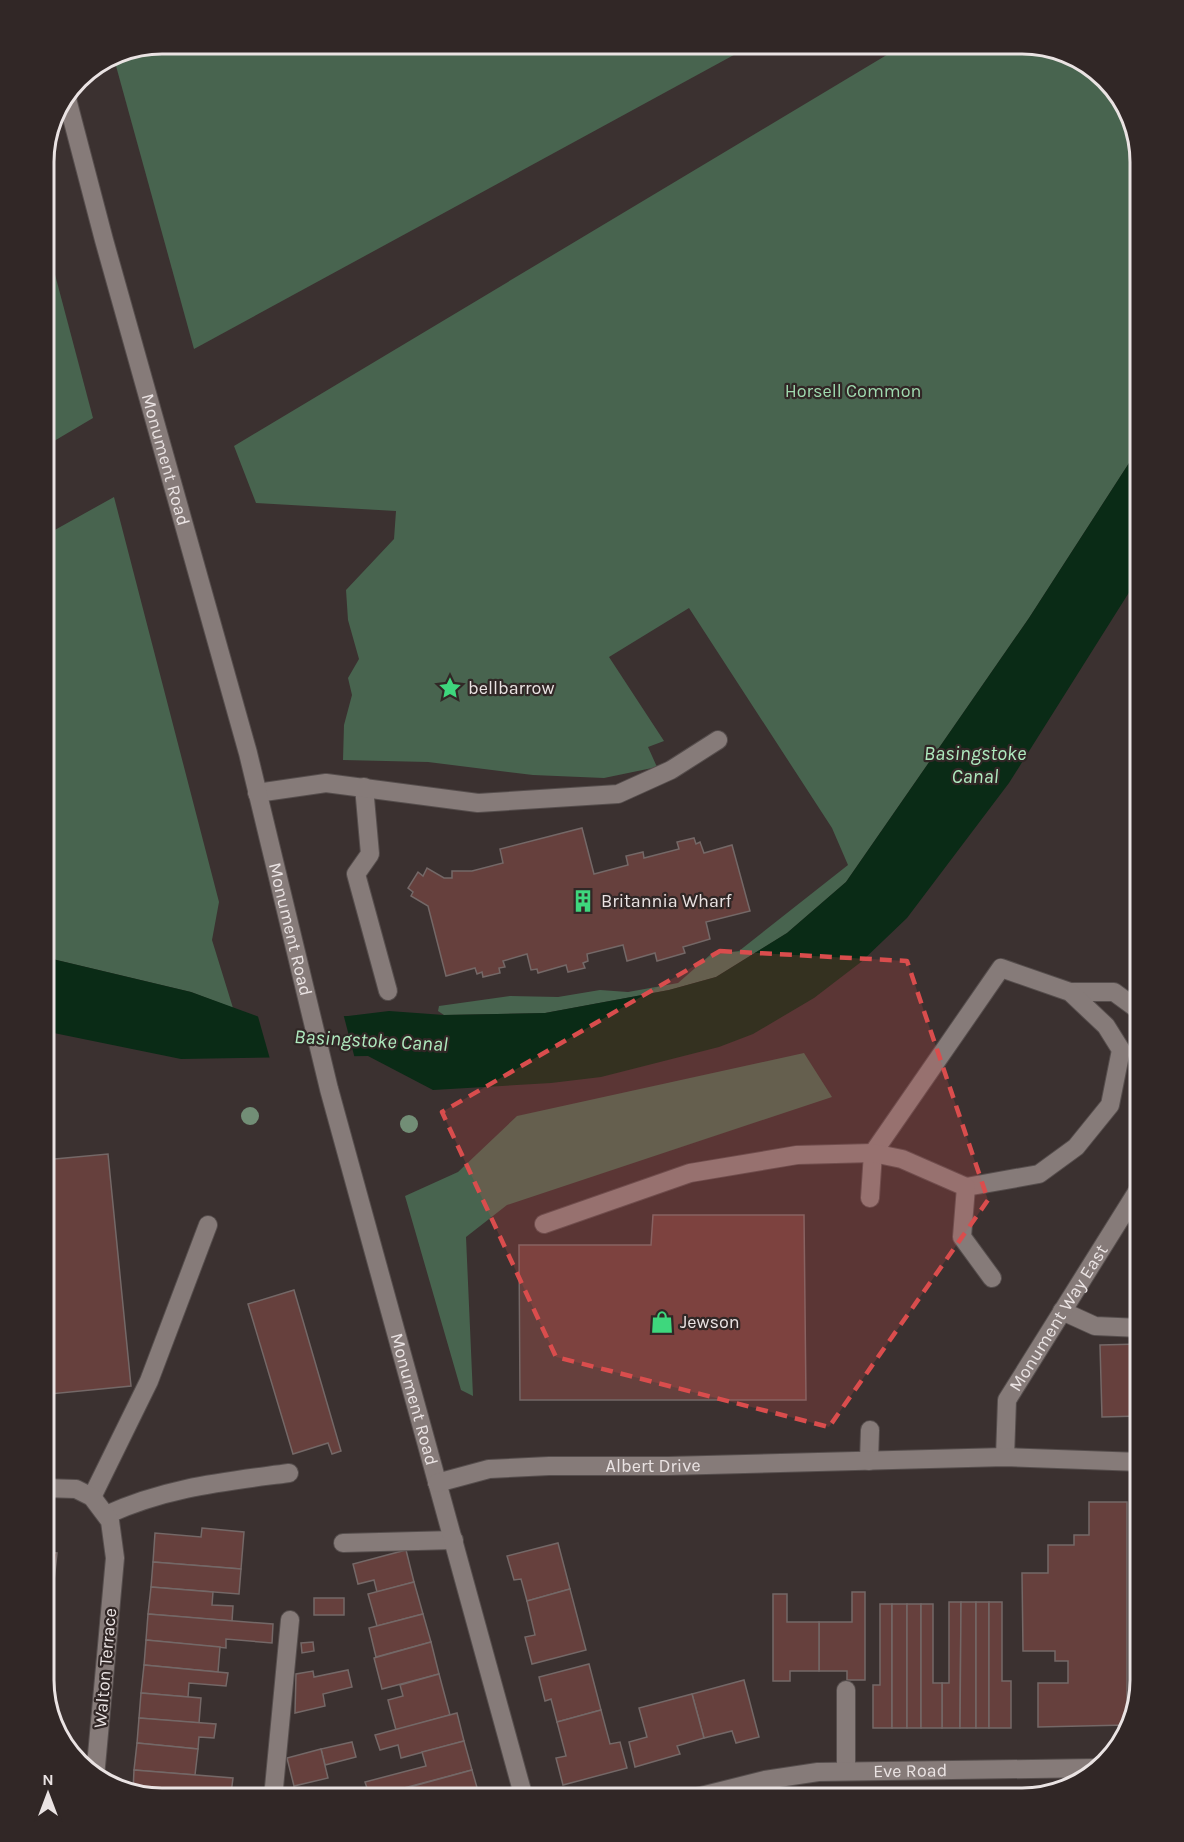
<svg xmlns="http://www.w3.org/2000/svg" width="1184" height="1842" viewBox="0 0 1184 1842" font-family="Karla,sans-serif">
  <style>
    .green { fill: #48644f }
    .water { fill: #0a2b16 }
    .pier { fill: #3b3130 }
    .building { fill: #66403d; stroke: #746867; stroke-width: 1.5 }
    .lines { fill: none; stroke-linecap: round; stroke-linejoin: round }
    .lane-casing { stroke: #564e4d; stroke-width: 20 }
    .street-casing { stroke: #564e4d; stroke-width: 20 }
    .secondary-casing { stroke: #564e4d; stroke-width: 20 }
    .lane { stroke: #867b79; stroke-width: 18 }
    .street { stroke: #867b79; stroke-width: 18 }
    .secondary { stroke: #867b79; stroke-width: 18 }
    .tree { fill: #728e76 }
    .marked { fill: #da4d4d; fill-opacity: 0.2; stroke: #da4d4d; stroke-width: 4.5; stroke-dasharray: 12 8; stroke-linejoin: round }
    .labels { text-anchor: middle; stroke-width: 4.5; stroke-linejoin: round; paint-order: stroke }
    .park-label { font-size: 18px; fill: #9fdaaf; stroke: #312726 }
    .street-label { font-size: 18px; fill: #eae3e3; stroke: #312726 }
    .poi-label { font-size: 18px; fill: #eae3e3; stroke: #312726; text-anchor: start }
    .water-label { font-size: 20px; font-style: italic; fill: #afeabf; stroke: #312726 }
    .rim { fill: none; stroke: #eae3e3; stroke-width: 3 }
  </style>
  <rect width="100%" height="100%" fill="#3b3130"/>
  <!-- green -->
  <g class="green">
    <path d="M162,44H754L194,349L113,55Z"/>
    <path d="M905,44H1030L1088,63L1128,109L1140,162V446L1029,618L846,882L787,933L716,977L669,990L545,1013L444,1015L438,1011L439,1006L510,996L558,997L600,990L628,992L678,983L710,955L739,951L848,865L832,828L689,608L609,657L664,741L648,747L657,767L604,778L533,775L428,762L343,760L344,725L352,695L348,678L359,659L348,620L346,590L394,539L396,511L256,503L234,446Z"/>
    <path d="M44,233L93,418L44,447Z"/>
    <path d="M114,497L219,902L212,940L233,1008L191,992L44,957V536Z"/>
    <path d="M804,1053L832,1097L507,1205L466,1237L473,1396L461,1390L405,1196L458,1172L517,1116Z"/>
  </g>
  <!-- water -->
  <path class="water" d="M1140,446V575L1009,783L907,918L861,962L814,998L753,1034L719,1047L601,1077L551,1083L433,1090L368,1056L181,1059L44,1031V957L191,992L262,1018L348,1016L389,1011L444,1015L545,1013L669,990L716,977L787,933L846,882L1029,618Z"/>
  <!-- pier -->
  <path class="pier" d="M257,1013H343L355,1059H270Z"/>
  <!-- building -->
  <g class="building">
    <path d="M582,828L594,874L628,865L626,856L643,852L644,858L679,849L677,842L694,838L696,844L700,842L704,853L732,845L750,911L706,922L710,939L683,947L685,953L657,961L655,953L627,961L623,945L587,954L588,961L583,963L585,968L568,972L566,965L538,973L537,969L531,970L527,954L503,961L505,967L499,968L500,973L483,977L482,972L477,974L475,968L446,976L428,906L411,896L413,892L408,888L418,872L423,876L427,868L444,878H452V871H472L503,863L500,849Z"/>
    <path d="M108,1154L131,1386L50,1394L44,1327V1160Z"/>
    <path d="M653,1215H804L806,1400H520L519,1245H651Z"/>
    <path d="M294,1290L341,1451L332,1454L328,1443L293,1454L248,1304Z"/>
    <path d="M1140,1344V1416L1102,1417L1100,1345Z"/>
    <path d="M1089,1502H1127V1725L1038,1727V1683H1068V1661H1055V1651H1023L1022,1573H1048V1545H1074V1535H1089Z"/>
    <path d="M202,1528L244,1532L241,1569L153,1562L155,1533L201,1537Z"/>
    <path d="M558,1543L570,1589L527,1601L521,1579L514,1580L507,1556Z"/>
    <path d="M406,1550L414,1582L377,1592L374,1580L358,1584L353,1564Z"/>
    <path d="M44,1552L57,1553L46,1655H44Z"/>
    <path d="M153,1562L241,1569L239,1594L151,1587Z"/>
    <path d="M414,1582L423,1614L377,1626L368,1594Z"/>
    <path d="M151,1587L213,1592L212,1605L233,1606L232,1621L148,1614Z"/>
    <path d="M570,1589L586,1650L532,1664L525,1637L535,1635L527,1601Z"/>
    <path d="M852,1592H865V1680H847V1671H819V1622H852Z"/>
    <path d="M773,1594H787V1622H819V1671H790V1681H773Z"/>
    <rect x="314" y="1598" width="30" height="17"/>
    <path d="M949,1602H961L960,1728H942V1683H949Z"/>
    <path d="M961,1602H976V1728H960Z"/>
    <rect x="976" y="1602" width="13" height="126"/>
    <path d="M989,1602H1002V1681H1011V1728H989Z"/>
    <path d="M880,1604H892V1728H873V1685H880Z"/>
    <rect x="892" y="1604" width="15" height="124"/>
    <rect x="907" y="1604" width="14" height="124"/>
    <path d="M921,1604H933V1683H942V1728H921Z"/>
    <path d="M148,1614L273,1624L272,1643L226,1639V1648L146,1640Z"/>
    <path d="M423,1614L431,1642L376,1657L369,1628Z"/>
    <path d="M146,1640L220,1647L218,1672L144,1665Z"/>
    <path d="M313,1642L314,1651L302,1653L301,1643Z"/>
    <path d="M431,1642L439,1674L382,1689L374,1658Z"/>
    <path d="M1135,1653H1140V1681L1136,1697Z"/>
    <path d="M589,1664L601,1710L557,1722L551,1699L545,1701L539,1677Z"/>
    <path d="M144,1665L228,1673L226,1686L189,1683L188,1697L141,1693Z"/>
    <path d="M348,1670L352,1687L323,1694L325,1706L295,1713L296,1674L313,1671L314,1677Z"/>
    <path d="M439,1674L450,1715L396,1730L388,1700L403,1696L400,1685Z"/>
    <path d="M744,1680L759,1737L736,1743L732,1731L704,1738L692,1694Z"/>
    <path d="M141,1693L201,1698L199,1723L139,1718Z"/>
    <path d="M692,1694L704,1738L677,1746L680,1754L635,1767L629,1742L647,1737L639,1708Z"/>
    <path d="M601,1710L610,1744L620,1742L627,1768L563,1785L556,1758L566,1756L557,1722Z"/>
    <path d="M457,1713L464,1741L401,1758L398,1745L380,1750L375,1735Z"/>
    <path d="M139,1718L216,1724L214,1738L199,1737L198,1749L137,1743Z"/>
    <path d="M464,1741L472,1770L370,1797L365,1782L426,1766L422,1752Z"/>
    <path d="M352,1742L356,1757L325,1765L321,1749Z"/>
    <path d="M137,1743L198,1749L195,1775L134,1770Z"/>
    <path d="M321,1749L328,1778L294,1786L287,1758Z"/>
    <path d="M134,1770L233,1778L231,1794L193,1792V1798H153L133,1791Z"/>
    <path d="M472,1770L480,1798H413L410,1787Z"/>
  </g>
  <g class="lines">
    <!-- lane casing -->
    <g class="lane-casing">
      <g id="lane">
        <path d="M364,787L370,854L356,874L388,991"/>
        <path d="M257,793L326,783L478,803L618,794L671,770L718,740"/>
        <path d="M1070,992H1114L1140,1011"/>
        <path d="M870,1198L873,1153L1001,968L1070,992L1106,1026L1121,1050L1110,1105L1076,1147L1039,1174L966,1187"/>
        <path d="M544,1224L690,1173L797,1155L873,1153L902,1159L966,1187L962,1237L992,1278"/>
        <path d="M1062,1311L1095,1326L1140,1328"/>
        <path d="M869,1461L870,1430"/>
        <path d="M92,1497L149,1381L208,1225"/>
        <path d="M106,1515C168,1487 223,1482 289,1473"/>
        <path d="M343,1543L454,1540"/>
        <path d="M846,1690V1771"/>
        <path d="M273,1798L290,1620"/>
      </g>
    </g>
    <!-- street casing -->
    <g class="street-casing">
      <g id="street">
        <path id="s1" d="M1005,1457L1007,1400L1140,1187"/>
        <path d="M44,1488L76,1489L92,1497L110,1521L115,1558L95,1777"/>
        <path id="s2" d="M693,1798L765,1780L818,1772L1095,1768"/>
      </g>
    </g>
    <!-- secondary casing -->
    <g class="secondary-casing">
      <g id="secondary">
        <path id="s3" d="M66,95L104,240L248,753L329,1089L524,1798"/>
        <path id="s4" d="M437,1483L489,1469L549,1466H668L1005,1457L1140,1462"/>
      </g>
    </g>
    <!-- lane -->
    <use href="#lane" class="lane"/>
    <!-- street -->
    <use href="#street" class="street"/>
    <!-- secondary -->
    <use href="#secondary" class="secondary"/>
  </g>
  <!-- trees -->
  <g class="tree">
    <circle cx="250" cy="1116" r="9"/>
    <circle cx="409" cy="1124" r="9"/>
  </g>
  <!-- marked area -->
  <path class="marked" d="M720,951L907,961L988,1200L829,1427L556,1357L442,1112Z"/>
  <!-- icons -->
  <defs>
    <g id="sight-bare" transform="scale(1.8)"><path d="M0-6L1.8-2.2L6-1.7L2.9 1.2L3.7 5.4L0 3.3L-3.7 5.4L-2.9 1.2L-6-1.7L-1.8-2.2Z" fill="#3ed77d" stroke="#312726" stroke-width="2.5" paint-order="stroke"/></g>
    <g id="building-bare" transform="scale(1.8)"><path d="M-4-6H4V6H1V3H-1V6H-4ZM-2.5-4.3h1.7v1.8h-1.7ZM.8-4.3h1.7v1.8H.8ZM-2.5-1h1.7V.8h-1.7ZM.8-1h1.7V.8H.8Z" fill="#3ed77d" stroke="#312726" stroke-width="2.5" paint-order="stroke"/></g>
    <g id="shop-bare" transform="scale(1.8)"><path d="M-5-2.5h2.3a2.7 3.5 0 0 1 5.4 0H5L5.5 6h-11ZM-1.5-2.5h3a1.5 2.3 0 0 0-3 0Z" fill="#3ed77d" stroke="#312726" stroke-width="2.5" paint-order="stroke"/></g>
  </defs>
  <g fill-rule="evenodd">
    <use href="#sight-bare" x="450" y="688"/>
    <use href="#building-bare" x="583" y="901"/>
    <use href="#shop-bare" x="662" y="1322"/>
  </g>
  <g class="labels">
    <!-- park labels -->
    <g class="park-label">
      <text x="853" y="397">Horsell Common</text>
    </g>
    <!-- street labels -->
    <g class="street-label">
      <text dy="6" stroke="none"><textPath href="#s3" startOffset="378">Monument Road</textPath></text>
      <text dy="6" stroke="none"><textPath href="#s3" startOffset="864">Monument Road</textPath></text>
      <text dy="6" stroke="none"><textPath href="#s1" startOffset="154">Monument Way East</textPath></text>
      <text dy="6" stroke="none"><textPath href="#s3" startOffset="1350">Monument Road</textPath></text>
      <text dy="6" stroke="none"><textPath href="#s4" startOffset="218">Albert Drive</textPath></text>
      <text transform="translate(105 1668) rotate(-85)" y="6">Walton Terrace</text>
      <text dy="6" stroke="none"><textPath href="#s2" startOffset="220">Eve Road</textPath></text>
    </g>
    <!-- poi labels -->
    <g class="poi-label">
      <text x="468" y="694">bellbarrow</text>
      <text x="601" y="907">Britannia Wharf</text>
      <text x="680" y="1328">Jewson</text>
    </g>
    <!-- water labels -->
    <g class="water-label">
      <text x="975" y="760">Basingstoke<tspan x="975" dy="23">Canal</tspan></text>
      <text transform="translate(371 1040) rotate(3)" y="7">Basingstoke Canal</text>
    </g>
  </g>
  <!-- crop -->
  <path d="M0 0H1184V1842H0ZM162 54H1022A108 108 0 0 1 1130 162V1680A108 108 0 0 1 1022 1788H162A108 108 0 0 1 54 1680V162A108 108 0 0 1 162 54Z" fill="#312726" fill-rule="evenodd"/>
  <path class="rim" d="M162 54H1022A108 108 0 0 1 1130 162V1680A108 108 0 0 1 1022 1788H162A108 108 0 0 1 54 1680V162A108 108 0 0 1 162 54Z"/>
  <!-- north arrow -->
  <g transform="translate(48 1794)" stroke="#312726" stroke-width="4.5" paint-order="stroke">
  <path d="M0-4.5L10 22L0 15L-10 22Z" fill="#eae3e3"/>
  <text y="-9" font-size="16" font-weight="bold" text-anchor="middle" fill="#eae3e3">N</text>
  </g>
</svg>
